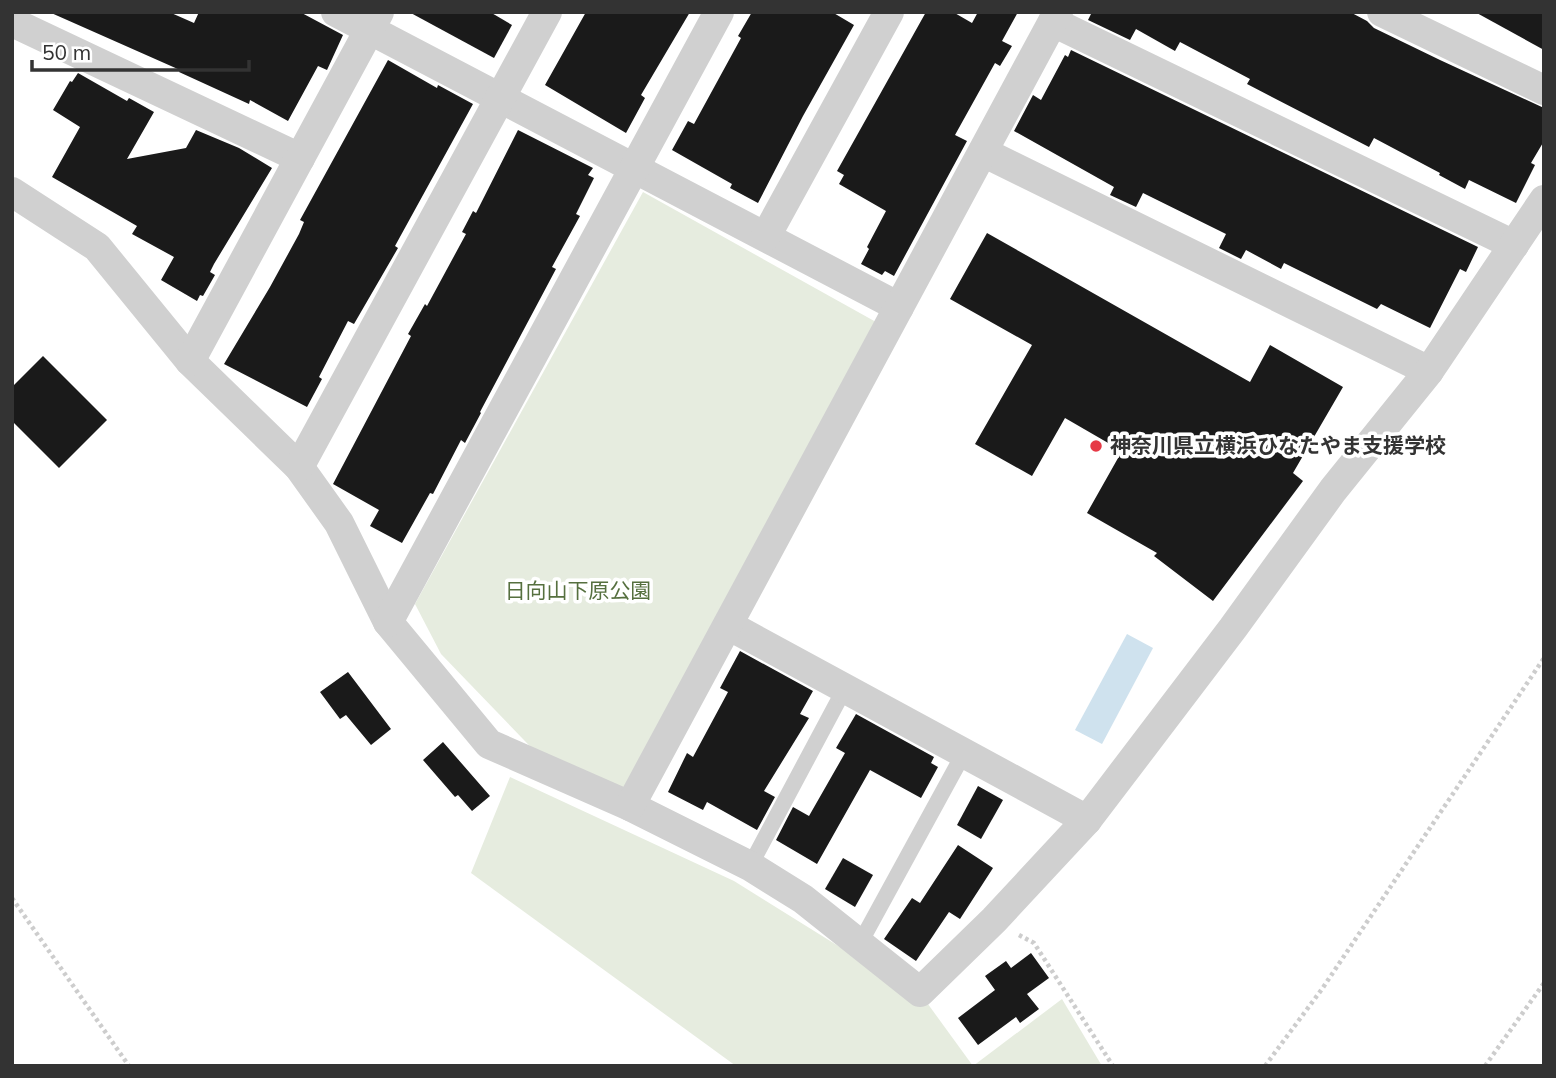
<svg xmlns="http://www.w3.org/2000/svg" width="1556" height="1078" viewBox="0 0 1556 1078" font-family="Mulish,'Noto Sans JP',sans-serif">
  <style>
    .green { fill: #e6ecdf }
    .water { fill: #cfe2ee }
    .building { fill: #1a1a1a }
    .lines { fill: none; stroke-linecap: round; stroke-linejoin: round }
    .path { stroke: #cdcdcd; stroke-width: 4.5; stroke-dasharray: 3.5 3.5; stroke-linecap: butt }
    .lane { stroke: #d0d0d0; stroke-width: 16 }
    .street { stroke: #d0d0d0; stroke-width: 30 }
    .poi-dot { fill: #e63946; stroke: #fff; stroke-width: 2.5 }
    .labels { text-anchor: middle; stroke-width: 7; stroke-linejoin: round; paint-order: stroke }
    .poi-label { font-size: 21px; font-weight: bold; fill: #333; stroke: #fff; text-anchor: start }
    .park-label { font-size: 21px; fill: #56703f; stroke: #fff }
  </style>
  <rect width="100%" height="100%" fill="#fff"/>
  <!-- green -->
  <g class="green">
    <path d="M643,192L876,322L630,786L600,795L551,768L441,654L415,604Z"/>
    <path d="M510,777L734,881L925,1000L973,1066H736L471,873Z"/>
    <path d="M1062,999L1102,1066H973Z"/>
  </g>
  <!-- water -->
  <path class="water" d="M1127,634L1153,648L1102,744L1075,730Z"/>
  <!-- building -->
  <g class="building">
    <path d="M49,12H169L194,23L199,12H300L343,35L327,70L318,66L288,121L250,100L249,104L179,72L180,70Z"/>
    <path d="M409,12H490L512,25L494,58Z"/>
    <path d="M586,12H690L641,95L645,98L626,133L545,85Z"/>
    <path d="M752,12H832L854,25L803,116L758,203L730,188L732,184L672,150L688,121L694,124L741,38L738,36Z"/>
    <path d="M926,12H953L972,23L978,12H1018L1002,41L1012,46L1000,66L995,63L955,135L967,141L894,276L885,271L882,275L861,264L869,249L867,247L886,211L839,184L844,175L837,171Z"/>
    <path d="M1092,12H1350L1367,21L1374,28L1440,60L1544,108V141L1531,163L1535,165L1516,203L1469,180L1465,189L1439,175L1440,173L1374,138L1369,147L1247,84L1250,79L1180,42L1175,51L1136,29L1130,40L1088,20Z"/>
    <path d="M1475,12H1544V50Z"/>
    <path d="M1071,50L1478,247L1466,272L1460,269L1430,328L1381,304L1377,309L1284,263L1281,269L1246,250L1241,259L1219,248L1226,234L1143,193L1136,207L1110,195L1114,187L1014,131L1033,95L1041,100L1065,55L1068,57Z"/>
    <path d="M388,60L437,88L438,85L473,104L395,246L398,248L354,324L348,321L319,377L322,379L307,407L224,364L270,287L299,234L304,222L300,220Z"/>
    <path d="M78,73L127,101L129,98L154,112L127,159L186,148L196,130L239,148L272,168L214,264L210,272L215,275L203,296L200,295L197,301L161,280L174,257L132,234L137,226L52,177L80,127L53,110L70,81L72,82Z"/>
    <path d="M518,130L593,168L588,175L594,178L576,214L580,216L552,267L556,269L480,412L481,413L465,443L461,440L433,494L430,493L402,543L370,526L379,510L333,484L411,336L408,334L425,304L427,306L466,234L462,232L473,211L476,213Z"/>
    <path d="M987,233L1250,382L1270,345L1343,387L1293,473L1303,481L1213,601L1154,556L1157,553L1087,513L1122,451L1065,418L1032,476L975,444L1032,345L950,299Z"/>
    <path d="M43,356L107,420L59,468L12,421V387Z"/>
    <path d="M740,651L813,691L800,714L809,718L764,791L775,797L757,830L707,802L703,810L668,792L687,753L693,757L728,692L720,688Z"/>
    <path d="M348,672L391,729L371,745L346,715L340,719L320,692Z"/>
    <path d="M856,714L934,757L931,763L938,767L921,798L870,770L817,864L776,840L793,807L809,816L845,753L836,748Z"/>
    <path d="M443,742L490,796L472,811L458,795L455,797L423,760Z"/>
    <path d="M978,786L1003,800L981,839L957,825Z"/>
    <path d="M958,845L993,868L960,919L949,912L916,961L884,939L912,898L920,903Z"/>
    <path d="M843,858L873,875L855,907L825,889Z"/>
    <path d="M1031,953L1049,978L1027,994L1039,1009L1020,1023L1016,1017L978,1045L958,1018L995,990L985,976L1006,961L1011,968Z"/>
  </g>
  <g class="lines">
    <!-- path -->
    <g class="path">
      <path d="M12,898L129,1066"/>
      <path d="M1019,935L1034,943L1113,1066"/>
      <path d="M1265,1066L1322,989L1544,658"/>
      <path d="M1485,1066L1544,983"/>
    </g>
    <!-- lane -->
    <g class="lane">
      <path d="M750,866L845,688"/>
      <path d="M859,945L964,753"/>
    </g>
    <!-- street -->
    <g class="street">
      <path d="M336,12L899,307"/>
      <path d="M1382,12L1544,90"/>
      <path d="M12,22L300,158"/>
      <path d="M1053,22L1514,245"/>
      <path d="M983,152L1429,371"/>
      <path d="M12,192L97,247L190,361L299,467L339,523L388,622L489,744L630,806L750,866L803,899L920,992L994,920L1087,820L1233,628L1333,490L1429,371L1544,200"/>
      <path d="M766,236L889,12"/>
      <path d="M190,361L379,12"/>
      <path d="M299,467L547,12"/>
      <path d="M388,622L719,12"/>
      <path d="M728,625L1087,820"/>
      <path d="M630,806L1058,12"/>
    </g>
  </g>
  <!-- markers -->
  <circle class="poi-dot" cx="1096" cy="446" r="7"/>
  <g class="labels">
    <!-- poi labels -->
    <g class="poi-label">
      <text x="1110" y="453">神奈川県立横浜ひなたやま支援学校</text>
    </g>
    <!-- park labels -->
    <g class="park-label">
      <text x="578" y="598">日向山下原公園</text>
    </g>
  </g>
  <!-- border -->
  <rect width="1556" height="1078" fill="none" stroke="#333333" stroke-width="28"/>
  <!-- scale -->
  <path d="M32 60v10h217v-10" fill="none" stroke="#333333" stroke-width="3.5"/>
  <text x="42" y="60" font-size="21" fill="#333333" stroke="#ffffff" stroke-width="5" paint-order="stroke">50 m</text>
</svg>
